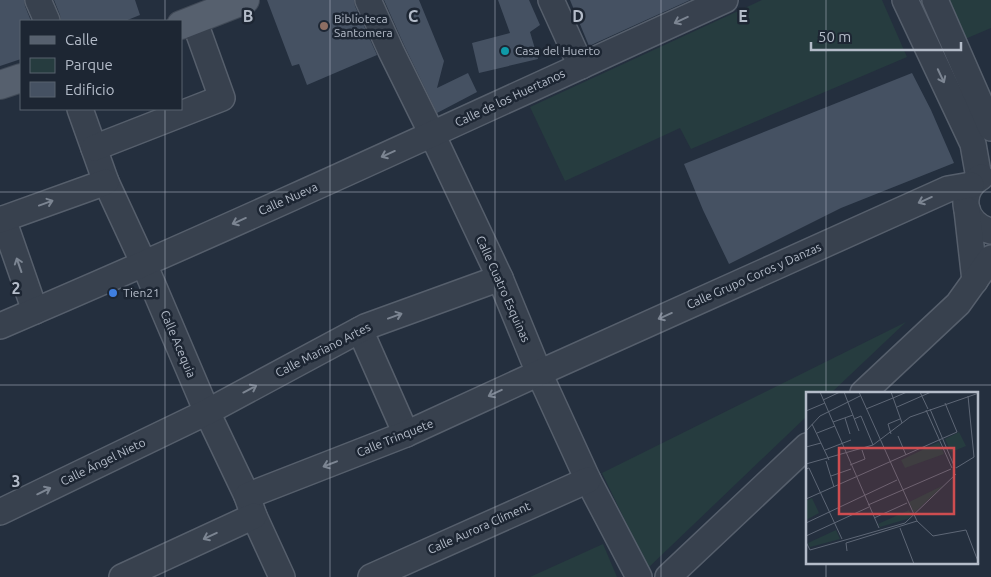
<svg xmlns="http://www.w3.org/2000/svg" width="991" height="577" viewBox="0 0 991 577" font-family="Ubuntu,sans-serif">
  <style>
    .green { fill: #263c3f }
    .building { fill: #455162 }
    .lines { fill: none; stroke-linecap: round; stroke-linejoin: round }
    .minor-casing { stroke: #565f6c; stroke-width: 28 }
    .major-casing { stroke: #414a57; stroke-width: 30 }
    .minor { stroke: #38414e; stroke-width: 25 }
    .major { stroke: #56606e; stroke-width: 28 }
    .oneway { stroke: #7c8592 }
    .grid { fill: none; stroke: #b4bcc9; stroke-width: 1; stroke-opacity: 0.55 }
    .education-dot { fill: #8d6e63; stroke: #1d2633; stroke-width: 2 }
    .culture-dot { fill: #0f9aa8; stroke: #1d2633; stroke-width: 2 }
    .shop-dot { fill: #3f7fe0; stroke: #1d2633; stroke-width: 2 }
    .labels { text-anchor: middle; stroke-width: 5; stroke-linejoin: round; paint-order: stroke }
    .poi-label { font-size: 12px; fill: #b4bcc9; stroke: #1d2633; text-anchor: start }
    .street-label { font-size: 12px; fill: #b4bcc9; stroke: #1d2633 }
    .inset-road { fill: none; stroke: #5e6776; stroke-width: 1 }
    .view { fill: #ce4d50; fill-opacity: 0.15; stroke: #ce4d50; stroke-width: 2.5 }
    .inset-edge { fill: none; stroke: #b4bcc9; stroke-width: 2.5 }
    .grid-label { font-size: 16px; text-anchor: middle; font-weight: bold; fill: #b4bcc9; stroke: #1d2633; stroke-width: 5; stroke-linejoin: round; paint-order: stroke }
  </style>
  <rect width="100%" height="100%" fill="#242f3e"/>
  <!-- green -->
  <g class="green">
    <path d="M762,0H882L907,57L691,149L680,128L565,181L530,107Z"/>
    <path d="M948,0H991V28L965,39Z"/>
    <path d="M906,322L831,393H807V416L648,568L602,473Z"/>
    <path d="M603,544L617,577H530Z"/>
  </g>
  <!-- building -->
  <g class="building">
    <path d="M0,0H24L25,6L31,21H21V59L0,66Z"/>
    <path d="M54,0H135L140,15L125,21H61L60,15Z"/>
    <path d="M267,0H354L355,6L377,55L307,85L299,64L292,66Z"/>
    <path d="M384,0H419L444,61L437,88L468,73L477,92L437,113L404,45Z"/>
    <path d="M498,0H529L540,25L530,32L538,59L479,73L472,43L510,33Z"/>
    <path d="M570,0H690L589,46Z"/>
    <path d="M912,73L931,110L954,163L841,208L729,264L703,210L684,164Z"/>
  </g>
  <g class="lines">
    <!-- minor casing -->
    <g class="minor-casing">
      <g id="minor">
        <path d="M38,0L47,21"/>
        <path d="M368,0L391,51L432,134L500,278L539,373L588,480L639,577"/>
        <path d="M551,0L581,66"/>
        <path d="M905,0L973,144L979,178"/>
        <path d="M935,0L991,128"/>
        <path d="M80,109L106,182L144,264L207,412L247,496L254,516L282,577"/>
        <path d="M94,148L222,98L194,20"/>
        <path d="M981,177C956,192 964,225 991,231"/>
        <path d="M967,210L975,281"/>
        <path d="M3,219L35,311"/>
        <path d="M0,220L106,182"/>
        <path d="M0,326C244,222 484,110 725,0"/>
        <path d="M360,330L406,434"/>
        <path d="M863,393L958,304L991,258"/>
        <path d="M247,496L406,434L539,373L948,189L971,185"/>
        <path d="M0,512L207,412L365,327L500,278"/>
        <path d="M122,577L254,516"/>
        <path d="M371,577L588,480"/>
        <path d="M668,577L807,446"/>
      </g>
    </g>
    <!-- major casing -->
    <g class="major-casing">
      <g id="major">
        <path d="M181,25L245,0"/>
        <path d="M0,85L21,78"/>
      </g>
    </g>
    <!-- minor -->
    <use href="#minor" class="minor"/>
    <!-- major -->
    <use href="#major" class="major"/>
  </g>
  <!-- one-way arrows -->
  <defs><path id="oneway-shaft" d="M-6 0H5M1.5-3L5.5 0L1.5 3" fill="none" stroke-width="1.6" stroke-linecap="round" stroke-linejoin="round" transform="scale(1.25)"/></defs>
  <g class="oneway">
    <use href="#oneway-shaft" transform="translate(681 20) rotate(155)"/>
    <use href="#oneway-shaft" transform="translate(941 76) rotate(65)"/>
    <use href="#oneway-shaft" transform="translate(388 154) rotate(156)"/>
    <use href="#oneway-shaft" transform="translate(925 200) rotate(156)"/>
    <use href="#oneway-shaft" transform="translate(46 203) rotate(-20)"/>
    <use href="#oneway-shaft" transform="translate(239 221) rotate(156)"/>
    <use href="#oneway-shaft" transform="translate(19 265) rotate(-109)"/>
    <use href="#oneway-shaft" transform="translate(395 316) rotate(-20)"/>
    <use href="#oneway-shaft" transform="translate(665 316) rotate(156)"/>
    <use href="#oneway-shaft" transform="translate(250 389) rotate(-28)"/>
    <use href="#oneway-shaft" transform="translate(495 393) rotate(155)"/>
    <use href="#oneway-shaft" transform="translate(330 464) rotate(159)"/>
    <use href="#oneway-shaft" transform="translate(44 491) rotate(-26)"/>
    <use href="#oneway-shaft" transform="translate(210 536) rotate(155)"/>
  </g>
  <!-- grid -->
  <path class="grid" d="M165,0V21M330,0V577M495,0V577M661,0V577M826,0V393M165,109V577M0,192H991M0,385H991M826,563V577"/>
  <!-- markers -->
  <circle class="education-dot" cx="324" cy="26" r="5"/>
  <circle class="culture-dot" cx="505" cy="51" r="5"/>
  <circle class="shop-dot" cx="113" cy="293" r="5"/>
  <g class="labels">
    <!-- poi labels -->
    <g class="poi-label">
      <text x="334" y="23">Biblioteca<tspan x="334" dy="14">Santomera</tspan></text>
      <text x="515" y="55">Casa del Huerto</text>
      <text x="123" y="297">Tien21</text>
    </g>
    <!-- street labels -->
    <g class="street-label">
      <text transform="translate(510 98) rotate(-25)" y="4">Calle de los Huertanos</text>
      <text transform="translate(288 199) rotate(-24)" y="4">Calle Nueva</text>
      <text transform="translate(754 276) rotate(-24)" y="4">Calle Grupo Coros y Danzas</text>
      <text transform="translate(503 289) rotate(66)" y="4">Calle Cuatro Esquinas</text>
      <text transform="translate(178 344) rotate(67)" y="4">Calle Acequia</text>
      <text transform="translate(323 350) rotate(-27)" y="4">Calle Mariano Artes</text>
      <text transform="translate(395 438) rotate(-22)" y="4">Calle Trinquete</text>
      <text transform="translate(103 462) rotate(-26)" y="4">Calle Ángel Nieto</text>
      <text transform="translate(479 528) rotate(-24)" y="4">Calle Aurora Climent</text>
    </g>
  </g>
  <!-- overview -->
  <g transform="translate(806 392)">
    <rect width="172" height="172" fill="#242f3e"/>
    <path d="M153,40L160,54L145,60L139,47ZM133,50L138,62L99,76L95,68ZM138,93L108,121L103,110ZM6,106L13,121L0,128V109ZM103,118L106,124L101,127L74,135L72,132ZM30,138L34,147L4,155L2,151Z" fill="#263c3f"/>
    <path class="inset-road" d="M14,0L73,136M38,0L53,39M53,0L111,129L127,144L160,138L173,172M85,0L96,31M114,0L122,17M162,4L168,65M87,6L101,0M17,8L34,0M91,15L125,0M60,17L87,6M124,17L149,76M120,18L146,76M0,19L19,11M39,26L44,42M48,27L55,24L67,53M27,30L47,23M6,32L23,68M0,39L14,24L54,4M11,41L29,34M85,42L82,32L94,27M92,44L100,63M0,55L15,51M19,58L45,48M20,69L28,95M0,72L67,53L104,25L173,1M44,73L59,67L56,58M150,76L168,65M0,77L3,76L36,147M25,84L45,77M0,107L151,40L139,11M62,113L145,77M68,126L101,111M0,131L91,88M94,136L108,172M0,144L63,115M0,150L4,158L99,131L150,82M41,159L40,151L111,129"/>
    <path class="view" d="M33,56H148V122H33Z"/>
    <rect width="172" height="172" class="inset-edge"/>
  </g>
  <g class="grid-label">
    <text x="248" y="22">B</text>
    <text x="413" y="22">C</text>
    <text x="578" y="22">D</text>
    <text x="743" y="22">E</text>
    <text x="16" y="294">2</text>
    <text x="16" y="487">3</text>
  </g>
  <!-- legend -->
  <rect x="20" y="20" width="162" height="90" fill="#1d2633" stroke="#59626f"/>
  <rect x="30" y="36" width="25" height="8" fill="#56606e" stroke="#59626f"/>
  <text x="65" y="45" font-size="15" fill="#b4bcc9">Calle</text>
  <rect x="30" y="58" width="25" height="15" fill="#263c3f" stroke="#59626f"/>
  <text x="65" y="70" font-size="15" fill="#b4bcc9">Parque</text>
  <rect x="30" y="82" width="25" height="15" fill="#455162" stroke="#59626f"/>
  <text x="65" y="95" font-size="15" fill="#b4bcc9">Edificio</text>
  <!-- scale -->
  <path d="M811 42v8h150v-8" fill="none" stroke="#b4bcc9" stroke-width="2.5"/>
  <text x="818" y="42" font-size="15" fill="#b4bcc9" stroke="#1d2633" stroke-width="4" paint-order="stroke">50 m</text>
</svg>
